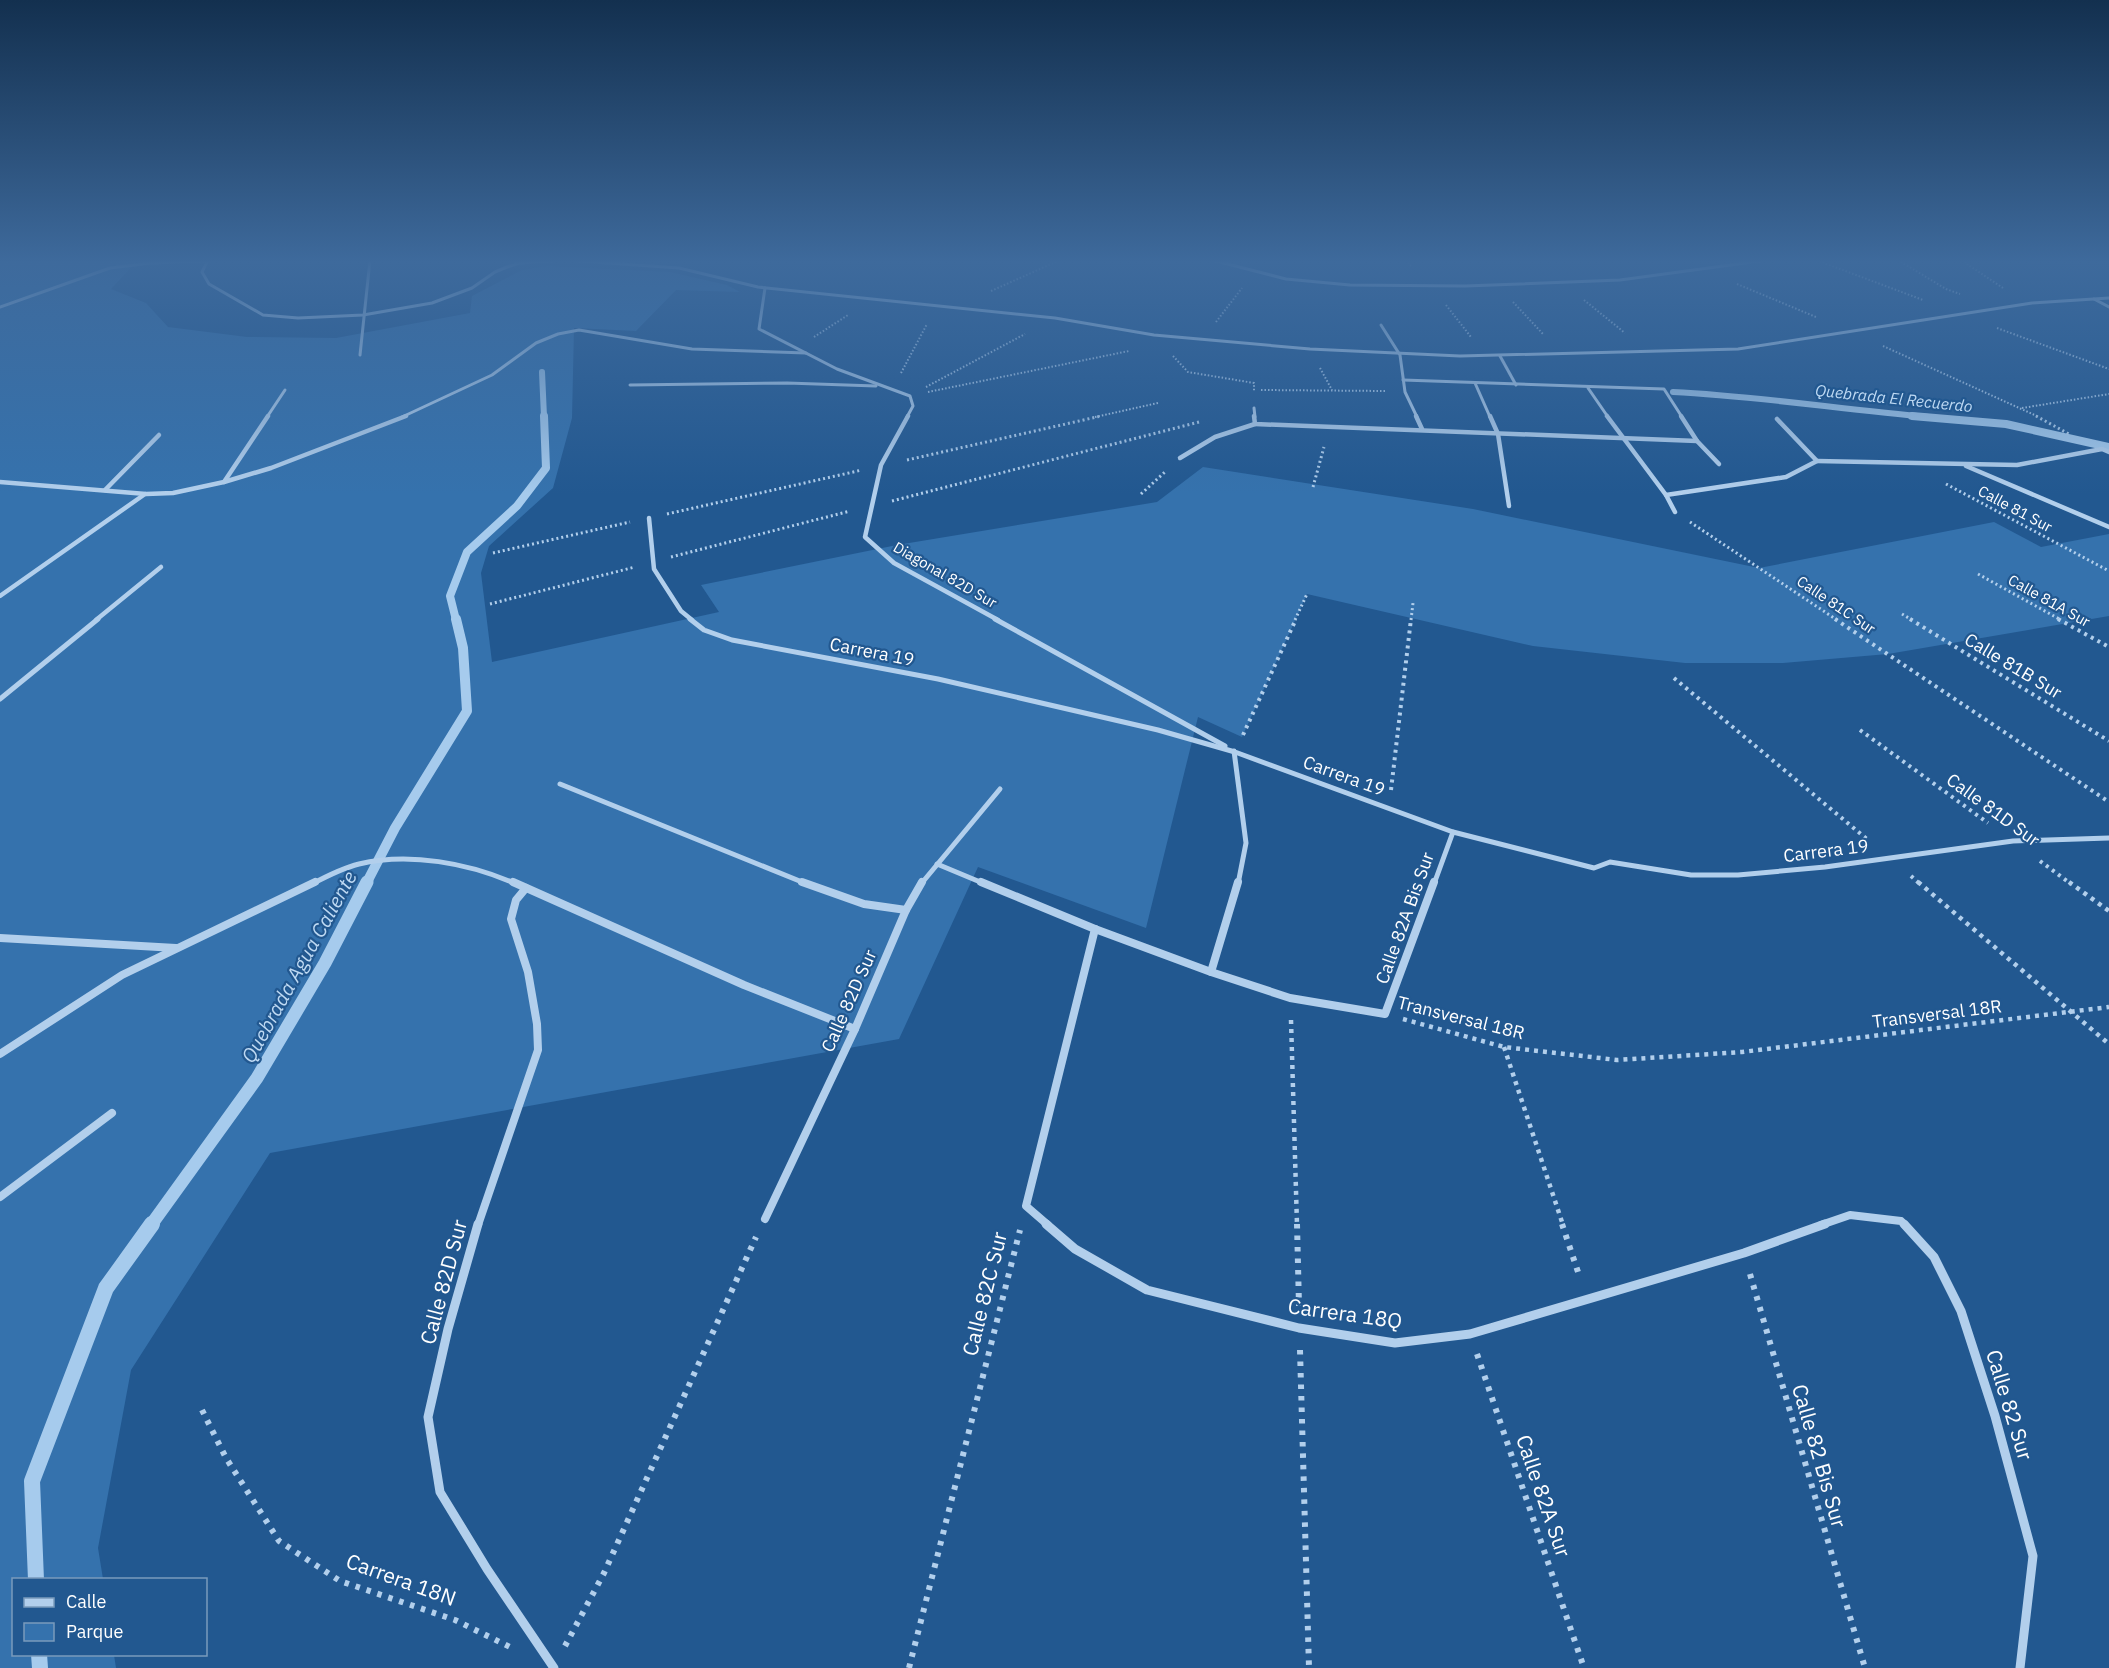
<svg xmlns="http://www.w3.org/2000/svg" width="2109" height="1668" viewBox="0 0 2109 1668" font-family="'IBM Plex Sans',sans-serif">
  <style>
    .green { fill: #3572ad }
    .lines { fill: none; stroke-linecap: round; stroke-linejoin: round }
    .stream-far4 { stroke: #a6cbed; stroke-width: 6 }
    .stream-far3 { stroke: #a6cbed; stroke-width: 8 }
    .stream-far2 { stroke: #a6cbed; stroke-width: 10 }
    .stream-far1 { stroke: #a6cbed; stroke-width: 13 }
    .stream { stroke: #a6cbed; stroke-width: 16 }
    .path-far4 { stroke: #b2cfec; stroke-width: 2; stroke-dasharray: 1.5 2; stroke-linecap: butt }
    .path-far3 { stroke: #b2cfec; stroke-width: 3; stroke-dasharray: 2 3; stroke-linecap: butt }
    .path-far2 { stroke: #b2cfec; stroke-width: 4; stroke-dasharray: 3 4.5; stroke-linecap: butt }
    .path-far1 { stroke: #b2cfec; stroke-width: 4.5; stroke-dasharray: 4 5; stroke-linecap: butt }
    .path { stroke: #b2cfec; stroke-width: 6; stroke-dasharray: 4.5 7; stroke-linecap: butt }
    .street-far4 { stroke: #b2cfec; stroke-width: 3 }
    .street-far3 { stroke: #b2cfec; stroke-width: 4.5 }
    .street-far2 { stroke: #b2cfec; stroke-width: 5 }
    .street-far1 { stroke: #b2cfec; stroke-width: 8 }
    .street { stroke: #b2cfec; stroke-width: 9 }
    .labels { text-anchor: middle; stroke-width: 4.5; stroke-linejoin: round; paint-order: stroke }
    .far-street-label { font-size: 15px; fill: #fff; stroke: #225890 }
    .far-water-label { font-size: 16px; font-style: italic; fill: #bed9f3; stroke: #225890 }
    .street-label { font-size: 18px; fill: #fff; stroke: #225890 }
    .water-label { font-size: 20px; font-style: italic; fill: #bed9f3; stroke: #225890 }
    .near-street-label { font-size: 21px; fill: #fff; stroke: #225890 }
  </style>
  <rect width="100%" height="100%" fill="#225890"/>
  <!-- green -->
  <path class="green" d="M0,260H138L111,289L146,303L168,327L247,337L336,338L470,313L472,296L522,270L547,266L670,272L727,285L740,292L676,290L636,331L574,328L572,418L553,488L489,546L481,573L492,662L719,612L701,585L897,545L1157,502L1203,467L1473,509L1759,568L1994,522L2041,547L2109,534V616L1888,654L1783,663H1685L1533,646L1307,594L1242,737L1198,717L1146,928L978,867L899,1039L270,1153L131,1370L98,1548L103,1579L14,1580V1654L114,1655L116,1668H0Z"/>
  <g class="lines">
    <!-- stream-far4 -->
    <g class="stream-far4">
      <path d="M542,372L544,417"/>
      <path d="M1673,392C1759,396 1844,410 1929,417"/>
    </g>
    <!-- stream-far3 -->
    <g class="stream-far3">
      <path d="M1912,416L2006,424L2109,447"/>
      <path d="M456,620L450,596L467,552L517,506L546,468L544,416"/>
    </g>
    <!-- stream-far2 -->
    <path class="stream-far2" d="M366,884L395,828L467,711L463,648L456,619"/>
    <!-- stream-far1 -->
    <path class="stream-far1" d="M151,1225L257,1078L325,963L367,882"/>
    <!-- stream -->
    <g class="stream">
      <path d="M36,1580L32,1481L106,1288L152,1224"/>
      <path d="M39,1654L40,1668"/>
    </g>
    <!-- path-far4 -->
    <g class="path-far4">
      <path d="M1405,260L1411,266"/>
      <path d="M1816,260L1923,300"/>
      <path d="M1898,260L1946,289L1960,294"/>
      <path d="M1961,260L2003,288"/>
      <path d="M1737,284L1816,317"/>
      <path d="M991,291L1060,260"/>
      <path d="M1584,300L1625,333"/>
      <path d="M1513,302L1543,334"/>
      <path d="M1446,305L1471,337"/>
      <path d="M1216,322L1242,288"/>
      <path d="M1997,328L2109,369"/>
      <path d="M814,337L848,315"/>
      <path d="M1883,346L2039,417"/>
      <path d="M1173,356L1188,372L1254,383V392"/>
      <path d="M1320,368L1332,390"/>
      <path d="M901,373L927,324"/>
      <path d="M926,387L1025,334"/>
      <path d="M1261,390L1386,391"/>
      <path d="M928,392L1129,351"/>
      <path d="M2022,408L2109,394"/>
      <path d="M1095,417L1158,403"/>
    </g>
    <!-- path-far3 -->
    <g class="path-far3">
      <path d="M2036,416L2069,434"/>
      <path d="M907,460L1101,416"/>
      <path d="M1946,484L2109,571"/>
      <path d="M1313,487L1324,447"/>
      <path d="M1141,494L1166,471"/>
      <path d="M892,501L1199,422"/>
      <path d="M667,514L862,470"/>
      <path d="M1690,522L1837,620"/>
      <path d="M493,553L630,522"/>
      <path d="M671,557L850,511"/>
      <path d="M1978,574L2061,620"/>
      <path d="M490,604L635,567"/>
      <path d="M1902,614L1912,620"/>
      <path d="M1295,620L1307,594"/>
      <path d="M1411,620L1413,603"/>
    </g>
    <!-- path-far2 -->
    <g class="path-far2">
      <path d="M1835,619L2109,802"/>
      <path d="M1910,619L2109,741"/>
      <path d="M2058,619L2109,647"/>
      <path d="M1674,678L1868,840"/>
      <path d="M1860,730L1988,823"/>
      <path d="M1243,735L1296,619"/>
      <path d="M1391,790L1411,619"/>
      <path d="M2040,861L2071,884"/>
      <path d="M1911,876L1920,884"/>
    </g>
    <!-- path-far1 -->
    <g class="path-far1">
      <path d="M1918,882L2109,1044"/>
      <path d="M2069,882L2109,911"/>
      <path d="M1403,1019L1504,1047L1617,1060L1742,1052L2109,1007"/>
      <path d="M1291,1020L1297,1225"/>
      <path d="M1504,1047L1563,1225"/>
    </g>
    <!-- path -->
    <g class="path">
      <path d="M1297,1224L1299,1306"/>
      <path d="M1562,1224L1580,1278"/>
      <path d="M1750,1274L1865,1668"/>
      <path d="M1300,1350L1309,1668"/>
      <path d="M1477,1354L1584,1668"/>
      <path d="M202,1410L226,1458L279,1541L340,1581L455,1620L512,1648"/>
      <path d="M565,1646L604,1573L756,1237"/>
      <path d="M909,1668L1020,1230"/>
    </g>
    <!-- street-far4 -->
    <g class="street-far4">
      <path d="M208,260L202,272L209,284L263,315L298,318L363,315L432,303L472,288L495,272L507,267L520,263L565,260L679,268L758,287L1055,318L1154,335L1310,349L1460,356L1738,349L2032,303L2109,298"/>
      <path d="M1212,260L1286,279L1350,285L1465,286L1620,280L1767,260"/>
      <path d="M765,288L759,329L837,369L910,396L913,406L907,417"/>
      <path d="M2094,299L2109,307"/>
      <path d="M0,307L110,268L151,263L207,261"/>
      <path d="M1381,325L1400,355L1405,392L1417,417"/>
      <path d="M360,355L370,260"/>
      <path d="M1500,356L1516,385"/>
      <path d="M1403,380L1664,389L1682,417"/>
      <path d="M1475,383L1490,417"/>
      <path d="M630,385L787,383L876,386"/>
      <path d="M1588,388L1608,417"/>
      <path d="M1254,408L1255,417"/>
      <path d="M267,417L285,390"/>
      <path d="M402,417L492,375L536,343L558,334L579,330L692,349L806,353"/>
    </g>
    <!-- street-far3 -->
    <g class="street-far3">
      <path d="M908,416L881,465L865,537L894,563L998,620"/>
      <path d="M1254,416L1255,424L1697,441"/>
      <path d="M1416,416L1422,429"/>
      <path d="M1490,416L1498,434L1509,506"/>
      <path d="M1607,416L1666,495L1675,512"/>
      <path d="M1681,416L1697,441L1719,464"/>
      <path d="M1180,458L1215,437L1255,424"/>
      <path d="M1817,461L2017,465L2102,449L2109,452"/>
      <path d="M1966,466L2109,527"/>
      <path d="M0,482L146,494L173,493L224,482L271,468L406,416"/>
      <path d="M224,482L268,416"/>
      <path d="M105,490L159,435"/>
      <path d="M1666,495L1786,477L1817,461L1777,419"/>
      <path d="M649,518L654,569L681,611L692,620"/>
      <path d="M0,596L145,494"/>
      <path d="M96,620L161,567"/>
    </g>
    <!-- street-far2 -->
    <g class="street-far2">
      <path d="M690,619L704,630L732,640L938,679L1158,730L1235,752L1453,832L1594,868L1610,862L1691,875H1738L1825,867L2013,841L2109,838"/>
      <path d="M995,619L1225,746"/>
      <path d="M0,699L98,619"/>
      <path d="M1234,751L1246,843L1238,884"/>
      <path d="M560,784L807,884"/>
      <path d="M937,864L985,884"/>
      <path d="M312,884C327,876 343,868 359,864C409,852 469,863 516,884"/>
      <path d="M921,884L1000,789"/>
      <path d="M1434,884L1453,832"/>
    </g>
    <!-- street-far1 -->
    <g class="street-far1">
      <path d="M513,882L744,985L855,1029"/>
      <path d="M802,882L864,904L906,910"/>
      <path d="M981,882L1095,929L1211,972L1290,998L1385,1014L1434,882"/>
      <path d="M0,938L176,948"/>
      <path d="M1211,972L1238,882"/>
      <path d="M0,1054L122,975L315,882"/>
      <path d="M0,1197L112,1113"/>
      <path d="M765,1219L855,1029L906,910L922,882"/>
      <path d="M478,1225L538,1050L537,1024L528,972L511,919L516,900L526,888"/>
      <path d="M1048,1225L1026,1206L1095,929"/>
      <path d="M1821,1225L1850,1215L1901,1221L1905,1225"/>
    </g>
    <!-- street -->
    <g class="street">
      <path d="M478,1224L448,1329L428,1417L440,1492L487,1569L554,1668"/>
      <path d="M1046,1224L1075,1249L1147,1290L1299,1328L1395,1343L1470,1334L1744,1253L1825,1224"/>
      <path d="M1904,1224L1934,1257L1961,1311L1995,1416L2033,1556L2020,1668"/>
    </g>
  </g>
  <!-- sky -->
  <linearGradient id="sky" x2="0" y2="1"><stop stop-color="#13304f"/><stop offset="0.53" stop-color="#3e6a9c"/><stop offset="1" stop-color="#3e6a9c" stop-opacity="0"/></linearGradient>
  <rect width="2109" height="494" fill="url(#sky)"/>
  <g class="labels">
    <!-- far-street labels -->
    <g class="far-street-label">
      <text transform="translate(2015 509) rotate(28)" y="5">Calle 81 Sur</text>
      <text transform="translate(945 575) rotate(30)" y="5">Diagonal 82D Sur</text>
      <text transform="translate(2049 601) rotate(29)" y="5">Calle 81A Sur</text>
      <text transform="translate(1836 605) rotate(34)" y="5">Calle 81C Sur</text>
    </g>
    <!-- far-water labels -->
    <g class="far-water-label">
      <text transform="translate(1894 398) rotate(6)" y="6">Quebrada El Recuerdo</text>
    </g>
    <!-- street labels -->
    <g class="street-label">
      <text transform="translate(872 652) rotate(11)" y="6">Carrera 19</text>
      <text transform="translate(2013 666) rotate(31)" y="6">Calle 81B Sur</text>
      <text transform="translate(1344 776) rotate(20)" y="6">Carrera 19</text>
      <text transform="translate(1993 810) rotate(36)" y="6">Calle 81D Sur</text>
      <text transform="translate(1826 851) rotate(-7)" y="6">Carrera 19</text>
      <text transform="translate(1405 918) rotate(-70)" y="6">Calle 82A Bis Sur</text>
      <text transform="translate(849 1001) rotate(-66)" y="6">Calle 82D Sur</text>
      <text transform="translate(1937 1014) rotate(-7)" y="6">Transversal 18R</text>
      <text transform="translate(1461 1018) rotate(14)" y="6">Transversal 18R</text>
    </g>
    <!-- water labels -->
    <g class="water-label">
      <text transform="translate(299 967) rotate(-61)" y="7">Quebrada Agua Caliente</text>
    </g>
    <!-- near-street labels -->
    <g class="near-street-label">
      <text transform="translate(444 1282) rotate(-75)" y="7">Calle 82D Sur</text>
      <text transform="translate(985 1294) rotate(-76)" y="7">Calle 82C Sur</text>
      <text transform="translate(1345 1314) rotate(8)" y="7">Carrera 18Q</text>
      <text transform="translate(2009 1405) rotate(73)" y="7">Calle 82 Sur</text>
      <text transform="translate(1819 1456) rotate(74)" y="7">Calle 82 Bis Sur</text>
      <text transform="translate(1543 1496) rotate(71)" y="7">Calle 82A Sur</text>
      <text transform="translate(401 1580) rotate(20)" y="7">Carrera 18N</text>
    </g>
  </g>
  <!-- legend -->
  <rect x="12" y="1578" width="195" height="78" fill="#225890" stroke="#7a9bbc" stroke-width="1.5"/>
  <rect x="24" y="1598" width="30" height="9" fill="#b2cfec" stroke="#7a9bbc" stroke-width="1.5"/>
  <text x="66" y="1608" font-size="18" fill="#ffffff">Calle</text>
  <rect x="24" y="1623" width="30" height="18" fill="#3572ad" stroke="#7a9bbc" stroke-width="1.5"/>
  <text x="66" y="1638" font-size="18" fill="#ffffff">Parque</text>
</svg>
